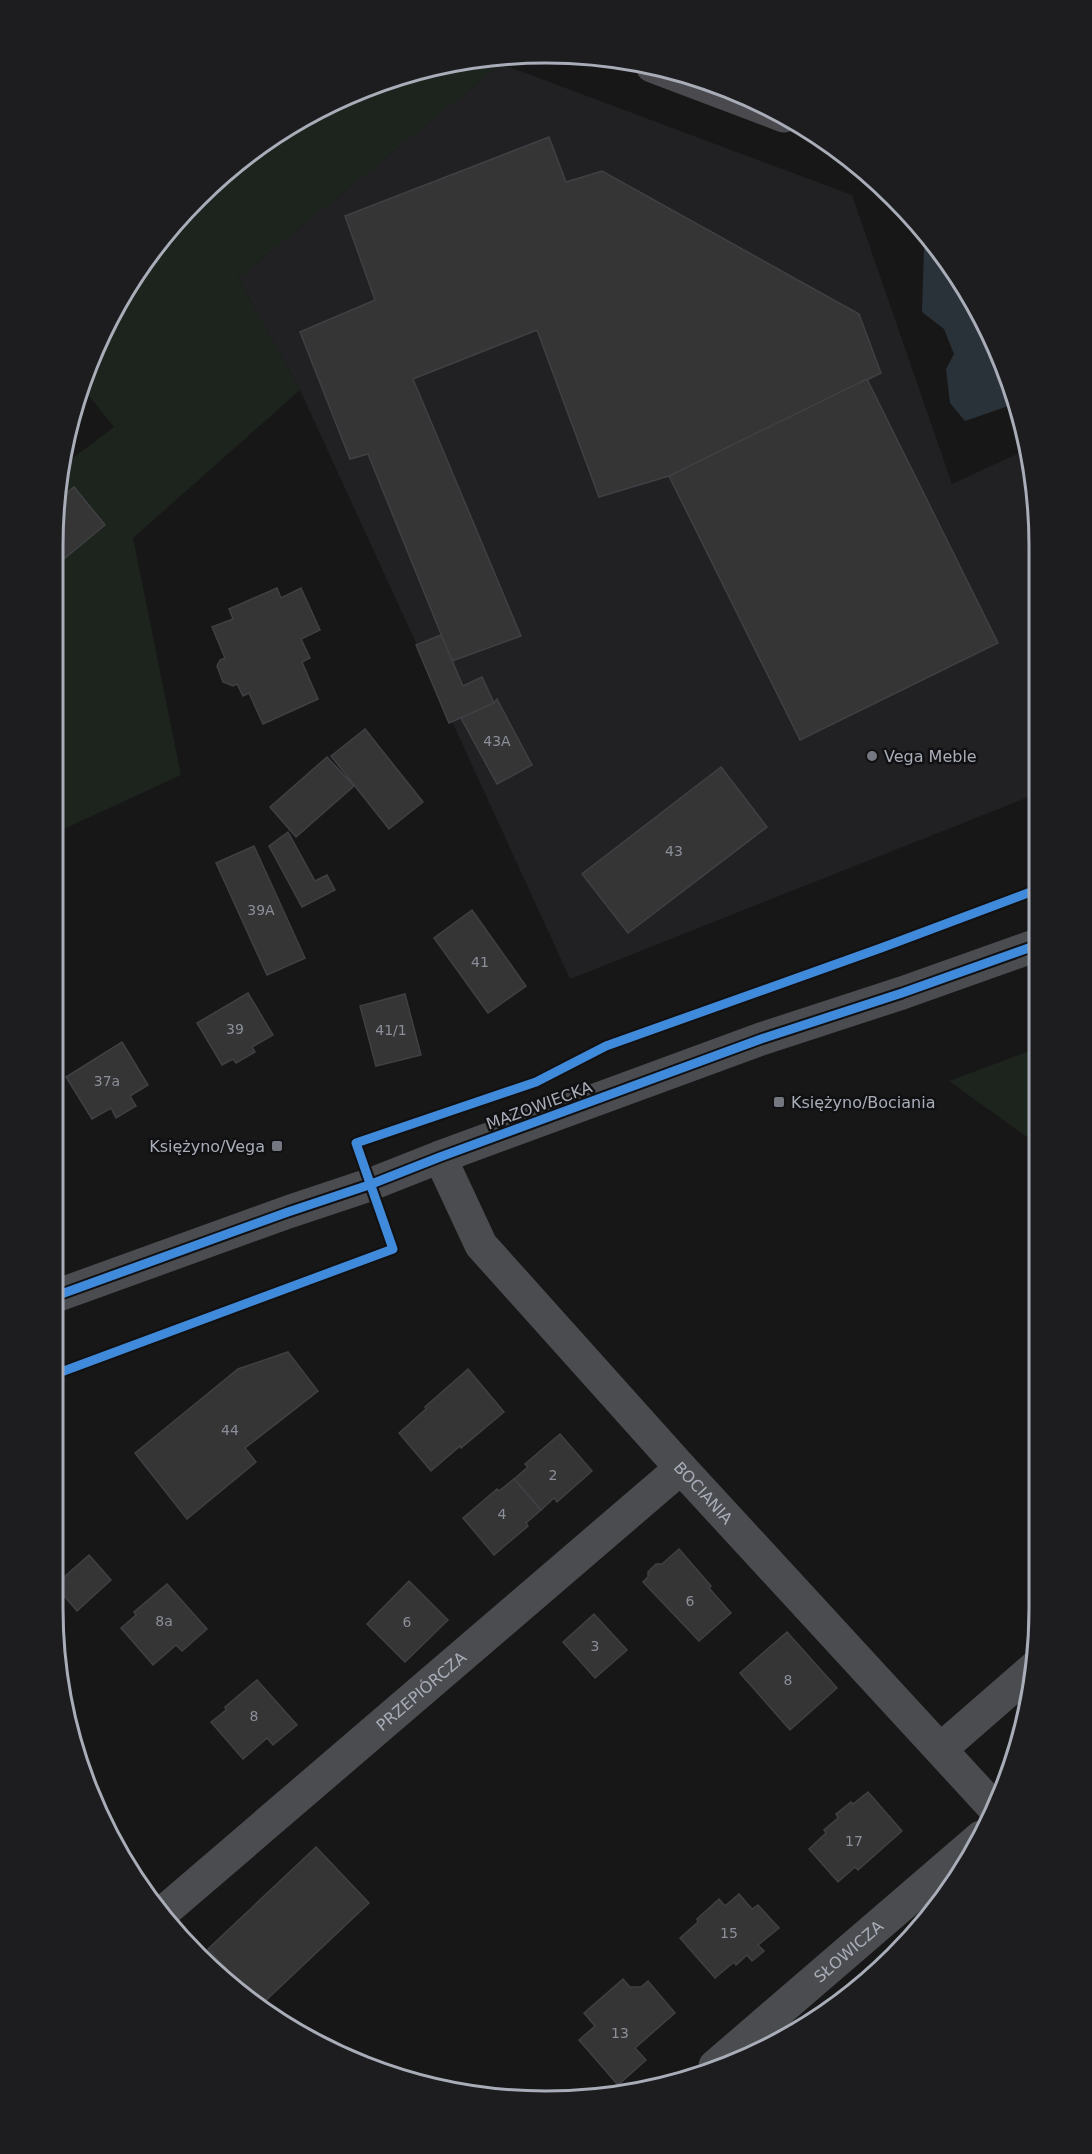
<svg xmlns="http://www.w3.org/2000/svg" width="1092" height="2154" viewBox="0 0 1092 2154" font-family="'DejaVu Sans',sans-serif">
  <style>
    .built { fill: #212123 }
    .green { fill: #1d241e }
    .water { fill: #2a3239 }
    .building { fill: #353536; stroke: #3f4043; stroke-width: 1.5 }
    .lines { fill: none; stroke-linecap: round; stroke-linejoin: round }
    .street { stroke: #4b4c50; stroke-width: 33 }
    .secondary { stroke: #4a4a4e; stroke-width: 33 }
    .cycleway-casing { stroke: #111113; stroke-width: 13 }
    .cycleway { stroke: #408adc; stroke-width: 9 }
    .poi-dot { fill: #757880; stroke: #111113; stroke-width: 2 }
    .labels { text-anchor: middle; stroke-width: 5; stroke-linejoin: round; paint-order: stroke }
    .number-label { font-size: 14px; fill: #8b8f98 }
    .poi-label { font-size: 16px; fill: #a8adb8; stroke: #111113; text-anchor: start }
    .street-label { font-size: 16px; fill: #a8adb8; stroke: #111113 }
    .rim { fill: none; stroke: #a8adb8; stroke-width: 3 }
  </style>
  <rect width="100%" height="100%" fill="#171717"/>
  <!-- built -->
  <path class="built" d="M501,64L852,195L952,484L1028,449L1035,482L1036,634L1029,639L1036,662V794L570,979L300,390L238,278Z"/>
  <!-- green -->
  <g class="green">
    <path d="M481,57L501,64L238,278L300,390L133,538L181,775L53,834L54,514L61,467L114,427L81,386L103,328L154,246L220,175L299,119L387,79Z"/>
    <path d="M1037,1048V1144L949,1081Z"/>
  </g>
  <!-- water -->
  <path class="water" d="M931,243L956,272L1013,387L1017,403L965,421L950,403L946,369L954,354L944,329L922,312L924,247Z"/>
  <!-- building -->
  <g class="building">
    <path d="M549,137L566,182L602,171L859,314L881,373L669,476L599,497L537,330L413,379L521,636L452,661L368,454L350,459L300,332L375,300L345,216Z"/>
    <path d="M867,379L998,643L800,740L669,476Z"/>
    <path d="M74,487L105,525L53,568L54,514L55,502Z"/>
    <path d="M277,588L281,598L301,588L320,630L301,639L310,658L302,662L318,699L263,724L249,693L243,696L237,684L233,686L223,682L217,666L220,660L225,658L212,627L233,619L229,609Z"/>
    <path d="M441,635L463,686L482,677L494,703L449,723L416,645Z"/>
    <path d="M497,699L532,765L497,784L461,718L494,703Z"/>
    <path d="M365,729L423,802L389,829L331,756Z"/>
    <path d="M327,757L354,786L296,837L270,807Z"/>
    <path d="M721,767L767,827L628,933L582,874Z"/>
    <path d="M288,832L315,881L327,875L335,890L302,907L269,846Z"/>
    <path d="M254,846L305,958L267,975L216,863Z"/>
    <path d="M472,910L526,986L488,1013L434,938Z"/>
    <path d="M248,993L273,1035L252,1047L255,1052L236,1063L233,1059L222,1065L197,1023Z"/>
    <path d="M405,994L421,1055L376,1066L360,1006Z"/>
    <path d="M122,1042L148,1085L130,1096L136,1106L116,1118L111,1108L92,1119L66,1077Z"/>
    <path d="M288,1352L318,1391L245,1448L256,1462L187,1519L135,1453L238,1369Z"/>
    <path d="M468,1369L504,1412L461,1448L460,1446L431,1471L399,1433L426,1409L425,1407Z"/>
    <path d="M560,1434L592,1471L557,1502L554,1498L541,1510L514,1479L528,1467L525,1464Z"/>
    <path d="M514,1479L541,1510L526,1523L528,1526L494,1555L463,1518L497,1489L499,1491Z"/>
    <path d="M679,1549L711,1586L709,1588L731,1613L699,1641L643,1582L648,1577V1572L656,1564H662Z"/>
    <path d="M89,1555L111,1580L77,1611L55,1585Z"/>
    <path d="M409,1581L448,1620L405,1662L367,1624Z"/>
    <path d="M167,1584L207,1629L182,1651L176,1645L153,1665L121,1628L136,1615L134,1612Z"/>
    <path d="M594,1614L627,1650L595,1678L563,1642Z"/>
    <path d="M787,1632L837,1688L790,1730L740,1673Z"/>
    <path d="M257,1680L297,1725L273,1745L267,1738L243,1759L211,1722L226,1710L225,1707Z"/>
    <path d="M868,1792L902,1831L858,1870L855,1867L838,1882L809,1849L826,1833L824,1830L838,1818L836,1814L851,1802L853,1804Z"/>
    <path d="M316,1847L369,1903L261,2005L208,1949Z"/>
    <path d="M739,1894L752,1909L758,1905L779,1928L758,1945L764,1951L752,1961L747,1955L736,1965L734,1962L715,1978L680,1938L698,1922L697,1919L719,1899L725,1906Z"/>
    <path d="M623,1979L630,1987H641L648,1981L675,2013L635,2048L646,2060L618,2085L579,2040L595,2026L584,2013Z"/>
  </g>
  <g class="lines">
    <!-- street -->
    <g class="street">
      <path id="s1" d="M440,1157L481,1245L681,1468L995,1809"/>
      <path d="M53,1297L288,1212L369,1185L440,1157L761,1039L902,993L1037,945"/>
      <path d="M941,1749L1034,1668"/>
      <path id="s2" d="M160,1915L681,1468"/>
      <path id="s3" d="M715,2066L981,1837"/>
    </g>
    <!-- secondary -->
    <path class="secondary" d="M652,66L784,116"/>
    <!-- cycleway casing -->
    <g class="cycleway-casing">
      <g id="cycleway">
        <path d="M53,1297L288,1212L369,1185L440,1157L761,1039L902,993L1037,945"/>
        <path d="M53,1375L393,1249L356,1143L536,1082L606,1046L881,948L1036,890"/>
      </g>
    </g>
    <!-- cycleway -->
    <use href="#cycleway" class="cycleway"/>
  </g>
  <!-- markers -->
  <g class="poi-dot">
    <circle cx="872" cy="756" r="6"/>
    <rect x="773" y="1096" width="12" height="12" rx="3"/>
    <rect x="271" y="1140" width="12" height="12" rx="3"/>
  </g>
  <g class="labels">
    <!-- number labels -->
    <g class="number-label">
      <text x="497" y="746">43A</text>
      <text x="674" y="856">43</text>
      <text x="261" y="915">39A</text>
      <text x="480" y="967">41</text>
      <text x="235" y="1034">39</text>
      <text x="391" y="1035">41/1</text>
      <text x="107" y="1086">37a</text>
      <text x="230" y="1435">44</text>
      <text x="553" y="1480">2</text>
      <text x="502" y="1519">4</text>
      <text x="690" y="1606">6</text>
      <text x="164" y="1626">8a</text>
      <text x="407" y="1627">6</text>
      <text x="595" y="1651">3</text>
      <text x="788" y="1685">8</text>
      <text x="254" y="1721">8</text>
      <text x="854" y="1846">17</text>
      <text x="729" y="1938">15</text>
      <text x="620" y="2038">13</text>
    </g>
    <!-- poi labels -->
    <g class="poi-label">
      <text x="884" y="762">Vega Meble</text>
      <text x="791" y="1108">Księżyno/Bociania</text>
      <text x="265" y="1152" text-anchor="end">Księżyno/Vega</text>
    </g>
    <!-- street labels -->
    <g class="street-label">
      <text transform="translate(539 1105) rotate(-20)" y="6">MAZOWIECKA</text>
      <text dy="6" stroke="none"><textPath href="#s1" startOffset="430">BOCIANIA</textPath></text>
      <text dy="6" stroke="none"><textPath href="#s2" startOffset="344">PRZEPIÓRCZA</textPath></text>
      <text dy="6" stroke="none"><textPath href="#s3" startOffset="176">SŁOWICZA</textPath></text>
    </g>
  </g>
  <!-- crop -->
  <path d="M0 0H1092V2154H0ZM546 63H546A483 483 0 0 1 1029 546V1608A483 483 0 0 1 546 2091H546A483 483 0 0 1 63 1608V546A483 483 0 0 1 546 63Z" fill="#1d1d20" fill-rule="evenodd"/>
  <path class="rim" d="M546 63H546A483 483 0 0 1 1029 546V1608A483 483 0 0 1 546 2091H546A483 483 0 0 1 63 1608V546A483 483 0 0 1 546 63Z"/>
</svg>
